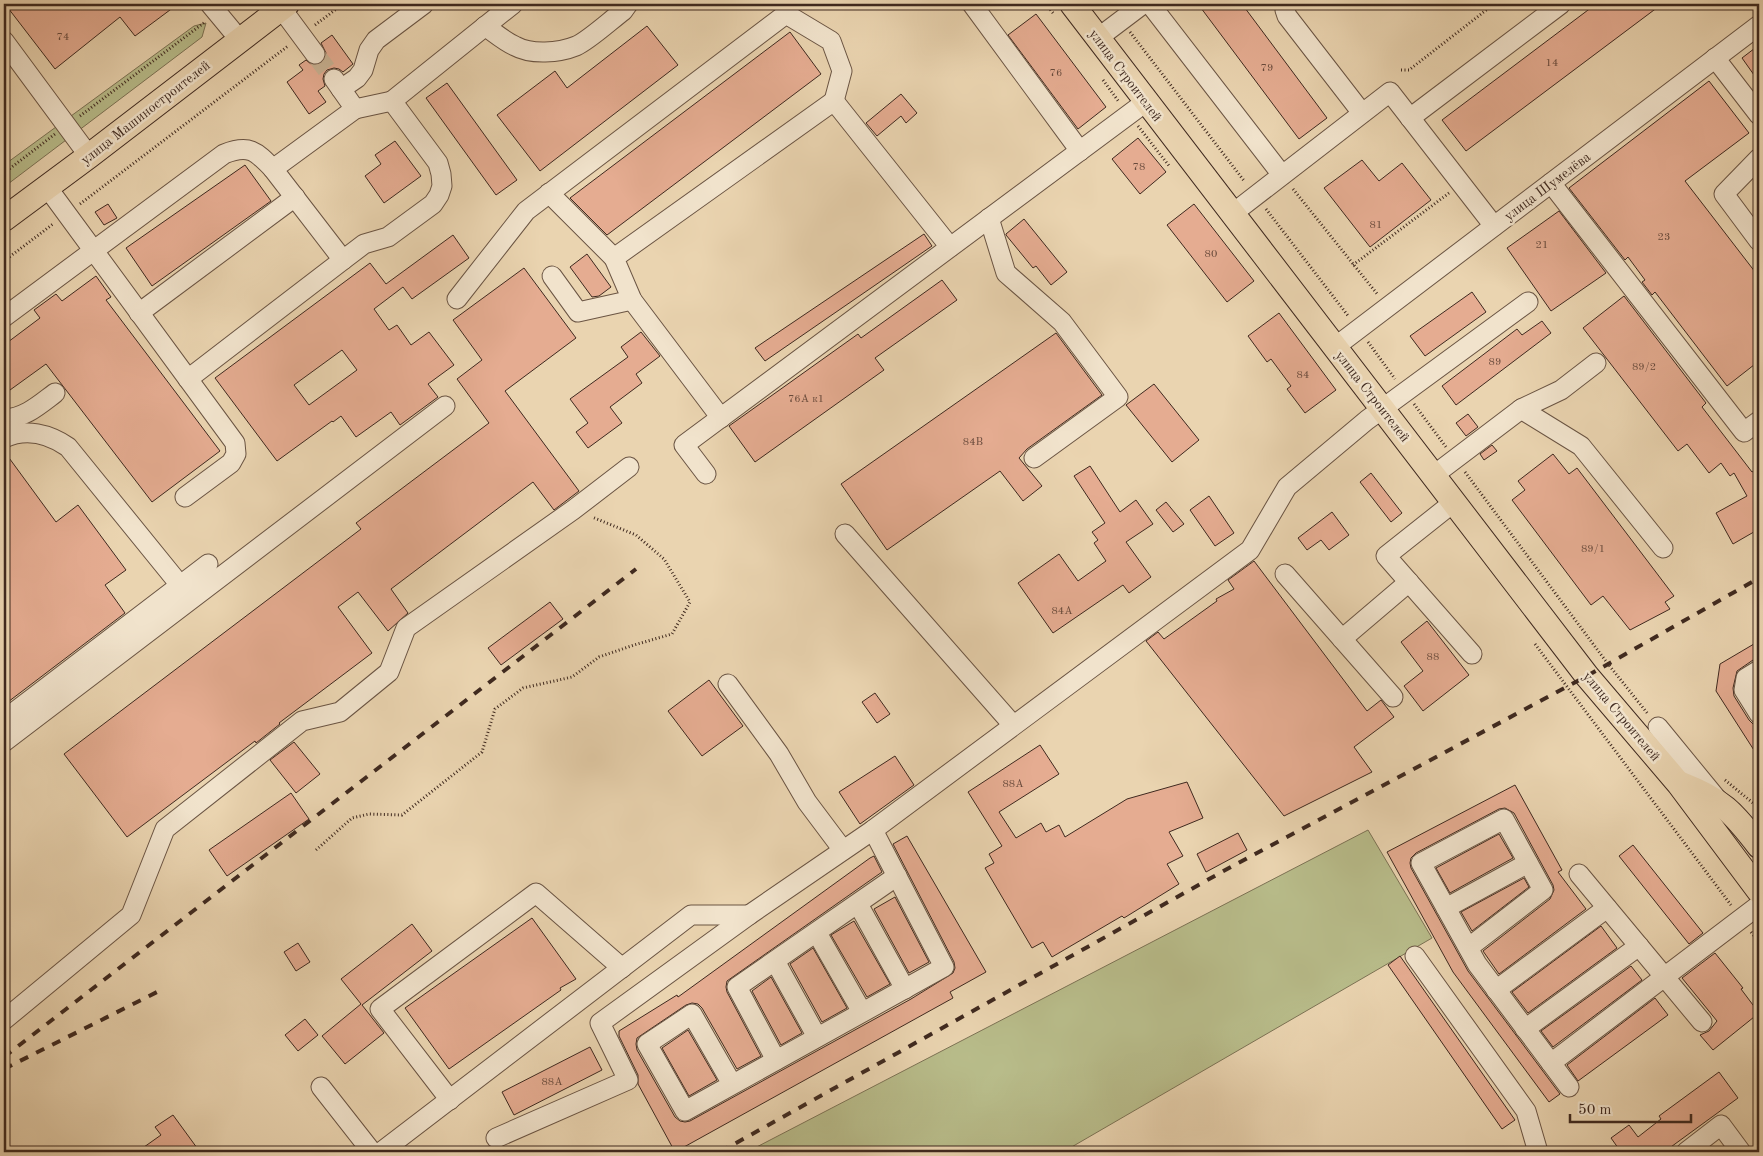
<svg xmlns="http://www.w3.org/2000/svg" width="1763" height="1156" viewBox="0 0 1763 1156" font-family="'Old Standard TT',serif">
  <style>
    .green { fill: #b8bc8a; stroke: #7c7254 }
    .building { fill: #e5ac91; stroke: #3f291f; fill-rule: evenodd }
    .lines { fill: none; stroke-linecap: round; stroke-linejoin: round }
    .minor-tunnel { stroke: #c8b293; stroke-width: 19; stroke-dasharray: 19 9; stroke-linecap: butt }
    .minor-casing { stroke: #6a5443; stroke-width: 21 }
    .major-casing { stroke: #3f291f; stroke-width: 26 }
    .path { stroke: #3f291f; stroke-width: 3; stroke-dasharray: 1 2.5; stroke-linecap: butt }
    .minor { stroke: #f1e3cc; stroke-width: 19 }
    .major { stroke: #ead4b0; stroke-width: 24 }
    .rail { stroke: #3f291f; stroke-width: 4; stroke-dasharray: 9 9; stroke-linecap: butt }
    .labels { text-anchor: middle; stroke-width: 5; stroke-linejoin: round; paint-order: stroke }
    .number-label { font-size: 11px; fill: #684a3c }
    .street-label { font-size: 14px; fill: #3f291f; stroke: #f1e3cc }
  </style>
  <rect width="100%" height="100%" fill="#ead4b0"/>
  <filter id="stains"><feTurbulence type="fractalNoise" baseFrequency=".004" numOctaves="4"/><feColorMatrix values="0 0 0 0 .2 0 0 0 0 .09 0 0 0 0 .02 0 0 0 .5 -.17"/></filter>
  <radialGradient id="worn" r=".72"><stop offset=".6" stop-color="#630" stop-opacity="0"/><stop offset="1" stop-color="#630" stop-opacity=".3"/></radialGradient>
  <!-- green -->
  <g class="green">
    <path d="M206,23L202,37L4,187V165L194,26Z"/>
    <path d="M1368,830L1432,938L1063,1152H747Z"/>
  </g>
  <!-- building -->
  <g class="building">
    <path d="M5,4H178L135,36L120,17L55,69Z"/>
    <path d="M1198,4H1242L1327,118L1299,139Z"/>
    <path d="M1596,4H1662L1466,151L1442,120Z"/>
    <path d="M1036,14L1106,107L1078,129L1008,35Z"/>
    <path d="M647,26L678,65L540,171L497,115L555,71L567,88Z"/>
    <path d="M790,32L821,74L607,235L570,198Z"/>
    <path d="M332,35L353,64L343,72L339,69L334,68L327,70L324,74L323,79L325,86L318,91L326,102L309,114L287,82L303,70L299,65L306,60L311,64L317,65L322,63L325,58L326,53L321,43Z"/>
    <path d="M1759,45V82L1742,58Z"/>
    <path d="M1709,81L1749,133L1685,181L1759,277V361L1727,386L1655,292L1652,295L1642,282L1645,280L1628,257L1625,260L1569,188Z"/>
    <path d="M447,83L517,180L496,195L426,98Z"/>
    <path d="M901,94L917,113L906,123L901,116L877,136L866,123Z"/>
    <path d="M1138,138L1166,172L1140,194L1112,159Z"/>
    <path d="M395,141L421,176L384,203L365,176L381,164L375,155Z"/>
    <path d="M1362,160L1379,181L1402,163L1431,200L1370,247L1324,188Z"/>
    <path d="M245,165L271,201L152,286L126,248Z"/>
    <path d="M108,204L117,218L104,225L95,212Z"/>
    <path d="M1194,204L1254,281L1227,302L1167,225Z"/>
    <path d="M1559,211L1606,273L1551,311L1507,248Z"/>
    <path d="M1024,219L1067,272L1051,285L1036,266L1033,268L1006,235V234Z"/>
    <path d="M924,234L932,246L765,361L755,348Z"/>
    <path d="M453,235L469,258L412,299L403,287L374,309L389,330L397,325L411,345L429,332L454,365L428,384L438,397L400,425L391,412L356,437L341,416L333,422L332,421L277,461L215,378L370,263L386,284ZM342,350L357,370L309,405L294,385Z"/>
    <path d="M587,254L611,287L599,296L592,297L570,267Z"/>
    <path d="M524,268L576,338L505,391L579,491L554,510L533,482L391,589L408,613L388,631L358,592L338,607L372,653L279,723L280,724L256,743L255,741L127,837L64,754L361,529L356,523L489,423L457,379L482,360L453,320Z"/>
    <path d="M96,276L111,297L106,300L220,451L152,502L46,364L10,390L4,382V345L40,318L34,310L56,294L62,301Z"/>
    <path d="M942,280L957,300L875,358L884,370L755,462L729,426L858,334L861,338Z"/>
    <path d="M1472,292L1486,312L1425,356L1410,336Z"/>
    <path d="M1624,296L1706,403L1702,407L1752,472L1759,468V529L1733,544L1716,513L1747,496L1734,473L1730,476L1721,463L1709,473L1687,444L1678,451L1583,328Z"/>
    <path d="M1279,313L1336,390L1305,413L1287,389L1291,386L1271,359L1267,362L1248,336Z"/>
    <path d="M1542,321L1551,333L1456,405L1442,386L1517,329L1522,335Z"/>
    <path d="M641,332L660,356L636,374L642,383L610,407L622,423L588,448L576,432L588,423L570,399L628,357L621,347Z"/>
    <path d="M1056,333L1102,395L1027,449L1019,458L1042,486L1023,501L1000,471L887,550L841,484Z"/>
    <path d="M1154,384L1199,440L1172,462L1126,405Z"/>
    <path d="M1468,414L1478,427L1466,436L1456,423Z"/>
    <path d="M1492,445L1497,451L1484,460L1480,454Z"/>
    <path d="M4,451L56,522L78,505L126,570L105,585L125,613L4,705Z"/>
    <path d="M1553,454L1569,474L1577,468L1674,596L1665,602L1670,609L1630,630L1603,596L1591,605L1512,500L1525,490L1518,481Z"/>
    <path d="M1090,466L1120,512L1136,500L1153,524L1126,542L1151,577L1129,593L1123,585L1053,633L1018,583L1059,554L1078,581L1106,561L1094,543L1098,540L1092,532L1105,523L1074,476Z"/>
    <path d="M1371,473L1402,513L1391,522L1360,482Z"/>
    <path d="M1209,496L1234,533L1215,546L1190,510Z"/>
    <path d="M1166,502L1184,524L1173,532L1156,510Z"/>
    <path d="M1332,512L1349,535L1329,550L1321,540L1307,550L1298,538Z"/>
    <path d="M1254,561L1367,711L1381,700L1394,717L1354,747L1372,772L1284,816L1146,641L1158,632L1164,639L1217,601L1216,599L1234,589L1228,580Z"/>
    <path d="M550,602L563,619L501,665L488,648Z"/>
    <path d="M1427,621L1469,675L1423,711L1404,686L1423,671L1401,642Z"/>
    <path d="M1759,641V659L1753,660L1737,671L1733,688L1734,696L1749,720L1753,724L1759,725V758L1716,691L1720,664Z"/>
    <path d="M709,680L743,726L702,756L668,711Z"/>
    <path d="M875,693L890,714L877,723L862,702Z"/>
    <path d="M294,742L320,774L296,793L270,760Z"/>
    <path d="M1040,745L1059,774L999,812L1016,838L1041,823L1046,832L1059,825L1065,837L1127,799L1187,782L1203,818L1169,832L1183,856L1167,864L1179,884L1124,918L1122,916L1052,957L1043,942L1032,948L985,868L994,863L989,854L1002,846L968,792Z"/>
    <path d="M895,756L914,785L860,824L839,792Z"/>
    <path d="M1515,785L1562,870L1558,872L1586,909L1499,974L1483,951L1550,899L1554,890L1553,885L1514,813L1505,808L1499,809L1416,853L1411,858L1410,863L1411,868L1468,971L1560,1094L1549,1102L1453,972L1387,852Z"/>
    <path d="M291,793L309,819L227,876L209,850Z"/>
    <path d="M1238,833L1247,850L1206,872L1197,854Z"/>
    <path d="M1499,834L1513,858L1450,893L1436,868Z"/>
    <path d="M907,836L986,972L950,992L953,998L675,1152L638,1084V1075L619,1036V1031L677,995L678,997L870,858L874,856L882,872L727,981L726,987L727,992L761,1056L737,1069L702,1008L698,1004L692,1003L686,1005L637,1038L636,1044L637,1050L675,1117L680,1121L685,1122L690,1121L911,999L953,973L955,968L954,962L893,844Z"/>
    <path d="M1633,845L1703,933L1689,944L1619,856Z"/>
    <path d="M1524,878L1529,887L1472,931L1461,912Z"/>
    <path d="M895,897L929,962L909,973L874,909Z"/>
    <path d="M532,918L576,979L560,988L561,990L449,1069L405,1008Z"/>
    <path d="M854,921L890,984L867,997L831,935Z"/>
    <path d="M412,924L432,951L362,1005L384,1033L345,1064L322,1036L361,1004L341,979Z"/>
    <path d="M1601,926L1617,948L1528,1013L1512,992Z"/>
    <path d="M298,943L310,962L296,971L284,952Z"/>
    <path d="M813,948L847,1008L822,1022L790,964Z"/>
    <path d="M1715,953L1743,988L1741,989L1759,1013L1713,1050L1700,1035L1709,1031L1717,1021L1682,978Z"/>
    <path d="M1400,956L1515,1120L1502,1129L1388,965Z"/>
    <path d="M1631,966L1642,980L1553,1047L1541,1031Z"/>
    <path d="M771,977L802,1033L781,1045L752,991Z"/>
    <path d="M1655,998L1668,1015L1578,1081L1567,1065Z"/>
    <path d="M305,1019L318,1035L298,1051L285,1035Z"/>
    <path d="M688,1030L717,1080L689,1096L662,1048Z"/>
    <path d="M590,1047L602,1070L514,1115L502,1092Z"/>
    <path d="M1719,1072L1738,1098L1664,1152H1621L1611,1138L1629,1125L1638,1137L1661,1119L1659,1116Z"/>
    <path d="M173,1115L200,1152H137L161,1135L155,1127Z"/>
  </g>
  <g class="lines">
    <!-- minor-tunnel -->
    <path class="minor-tunnel" d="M315,54L334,79"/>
    <!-- minor casing -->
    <g class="minor-casing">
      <g id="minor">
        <path d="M210,4L239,39"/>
        <path d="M972,4L1080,151"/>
        <path d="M1150,4L1282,175"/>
        <path d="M1285,4V10L1287,16L1362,113"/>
        <path d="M281,8L315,54"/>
        <path d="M485,26C495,33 504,41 515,46C531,55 559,53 576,46C588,41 611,20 623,11L628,4"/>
        <path d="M1098,38L1143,4"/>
        <path d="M4,41L89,156"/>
        <path d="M1715,58L1759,115"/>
        <path d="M341,89L357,78L363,70L369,50L376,40L424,4"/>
        <path d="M392,101L513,4"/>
        <path d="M1410,118L1561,4"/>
        <path d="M1759,158L1724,194L1759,241"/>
        <path d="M1551,183L1744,432L1759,421"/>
        <path d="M47,187L235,443L236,454L231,463L185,497"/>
        <path d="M549,193L614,258"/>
        <path d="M1232,214L1390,92L1494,226"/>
        <path d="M989,218L1006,273L1062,322L1118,397L1034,458"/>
        <path d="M343,260L364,244L388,237L433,204L439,195L442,186L441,174L438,163L392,101L355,109"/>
        <path d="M552,276L578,312L632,300"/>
        <path d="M457,299L526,211L786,14L831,41L842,71L834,101"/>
        <path d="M139,313L295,197"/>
        <path d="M4,317L224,154C249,144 256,151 273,169"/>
        <path d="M1335,347L1759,25"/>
        <path d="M188,379L343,260L273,169L355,109L334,79"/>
        <path d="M1521,409L1561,390L1596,363"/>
        <path d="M721,418L632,300L614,258L834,101L950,247"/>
        <path d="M4,419C25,418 39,405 55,393"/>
        <path d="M4,438C26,428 49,434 68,447L180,585"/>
        <path d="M706,474L684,445L1147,101"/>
        <path d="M1434,475L1521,409L1581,446L1663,548"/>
        <path d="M1454,502L1386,556L1472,654"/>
        <path d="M845,534L1013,725"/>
        <path d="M1285,574L1393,697"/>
        <path d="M1342,639L1409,582"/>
        <path d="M1759,670L1746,678L1744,690L1759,714"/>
        <path d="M728,684L779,754L807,802L843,850"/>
        <path d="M4,720L208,564"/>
        <path d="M1658,727L1717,799"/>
        <path d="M4,742L445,406"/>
        <path d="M1579,874L1702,1022"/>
        <path d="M858,904L905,989"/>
        <path d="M1446,908L1528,863"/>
        <path d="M817,933L862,1012"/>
        <path d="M1468,948L1543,890L1504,819L1421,863L1477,964L1569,1087"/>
        <path d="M1415,956L1526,1111L1538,1152"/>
        <path d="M775,961L817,1037"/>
        <path d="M1496,990L1607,908"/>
        <path d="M4,1020L131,915L165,829L302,721L340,712L389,672L406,628L573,510L629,467"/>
        <path d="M1525,1029L1639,946"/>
        <path d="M776,1060L737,987L897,876"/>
        <path d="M1551,1063L1759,905"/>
        <path d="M732,1084L692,1014L647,1044L685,1111L944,967L873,830"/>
        <path d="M321,1087L372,1152"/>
        <path d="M450,1100L380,1009L536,893L622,968"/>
        <path d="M496,1138L628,1080L600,1023L749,915L873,830L1250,550L1287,487L1367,420L1528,302"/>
        <path d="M381,1152L691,915H749"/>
        <path d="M1686,1152L1721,1125L1741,1152"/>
      </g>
    </g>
    <!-- major casing -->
    <g class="major-casing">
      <g id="major">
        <path d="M1072,4L1587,676L1679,784L1759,891"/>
        <path d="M4,219L89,156L287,4"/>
        <path d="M1681,784C1722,800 1733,812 1759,846"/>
      </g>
    </g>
    <!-- path -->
    <g class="path">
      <path d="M1046,4L1053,13"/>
      <path d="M315,25L343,4"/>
      <path d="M1130,32L1245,182"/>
      <path d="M1401,70H1409L1494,4"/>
      <path d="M1103,80L1119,102"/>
      <path d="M80,116L205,22"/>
      <path d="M1138,126L1170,167"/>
      <path d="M4,173L55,134"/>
      <path d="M1293,189L1378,295"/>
      <path d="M80,204L288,46"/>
      <path d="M1266,209L1349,317"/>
      <path d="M4,261L53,224"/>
      <path d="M1353,265L1449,193"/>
      <path d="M1368,342L1395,379"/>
      <path d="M1414,404L1446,447"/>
      <path d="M1465,472L1608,664L1648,714"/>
      <path d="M1535,644L1731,905"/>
      <path d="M1725,780L1759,808"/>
      <path d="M316,850L352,818L369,814L402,815L482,752L495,709L523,688L572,677L599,657L634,645L672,634L690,602L664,559L636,535L592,517"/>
      <path d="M1751,932L1759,942"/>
    </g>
    <!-- minor -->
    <use href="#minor" class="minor"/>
    <!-- major -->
    <use href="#major" class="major"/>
    <!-- rail -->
    <g class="rail">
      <path d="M4,1057L636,569"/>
      <path d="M4,1069L159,991"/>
      <path d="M720,1152L1229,868L1587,676L1759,578"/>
    </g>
  </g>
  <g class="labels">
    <!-- number labels -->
    <g class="number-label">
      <text x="63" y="40">74</text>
      <text x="1552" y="66">14</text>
      <text x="1267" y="71">79</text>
      <text x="1056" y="76">76</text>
      <text x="1139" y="170">78</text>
      <text x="1376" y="228">81</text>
      <text x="1664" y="240">23</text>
      <text x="1542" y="248">21</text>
      <text x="1211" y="257">80</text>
      <text x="1495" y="365">89</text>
      <text x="1644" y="370">89/2</text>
      <text x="1303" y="378">84</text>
      <text x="806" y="402">76А к1</text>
      <text x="973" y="445">84В</text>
      <text x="1593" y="552">89/1</text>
      <text x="1062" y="614">84А</text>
      <text x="1433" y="660">88</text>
      <text x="1013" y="787">88А</text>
      <text x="552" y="1085">88А</text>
    </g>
    <!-- street labels -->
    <g class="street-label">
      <text transform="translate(1126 75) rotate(53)" y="5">улица Строителей</text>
      <text transform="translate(145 112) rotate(-38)" y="5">улица Машиностроителей</text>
      <text transform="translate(1547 186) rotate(-37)" y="5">улица Шумелёва</text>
      <text transform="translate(1373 396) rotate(52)" y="5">улица Строителей</text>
      <text transform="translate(1622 716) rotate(50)" y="5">улица Строителей</text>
    </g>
  </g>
  <!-- margin -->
  <rect width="1763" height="1156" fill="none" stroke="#ead4b0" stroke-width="20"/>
  <rect x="5" y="5" width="1753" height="1146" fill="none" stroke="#3f291f" stroke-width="2.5"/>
  <rect x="10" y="10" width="1743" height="1136" fill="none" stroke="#3f291f"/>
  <!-- scale -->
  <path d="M1570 1114v8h121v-8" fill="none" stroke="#3f291f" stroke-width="2.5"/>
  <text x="1578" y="1114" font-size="15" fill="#3f291f" stroke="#f1e3cc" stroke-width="4" paint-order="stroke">50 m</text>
  <rect width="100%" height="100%" filter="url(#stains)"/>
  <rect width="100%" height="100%" fill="url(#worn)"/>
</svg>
